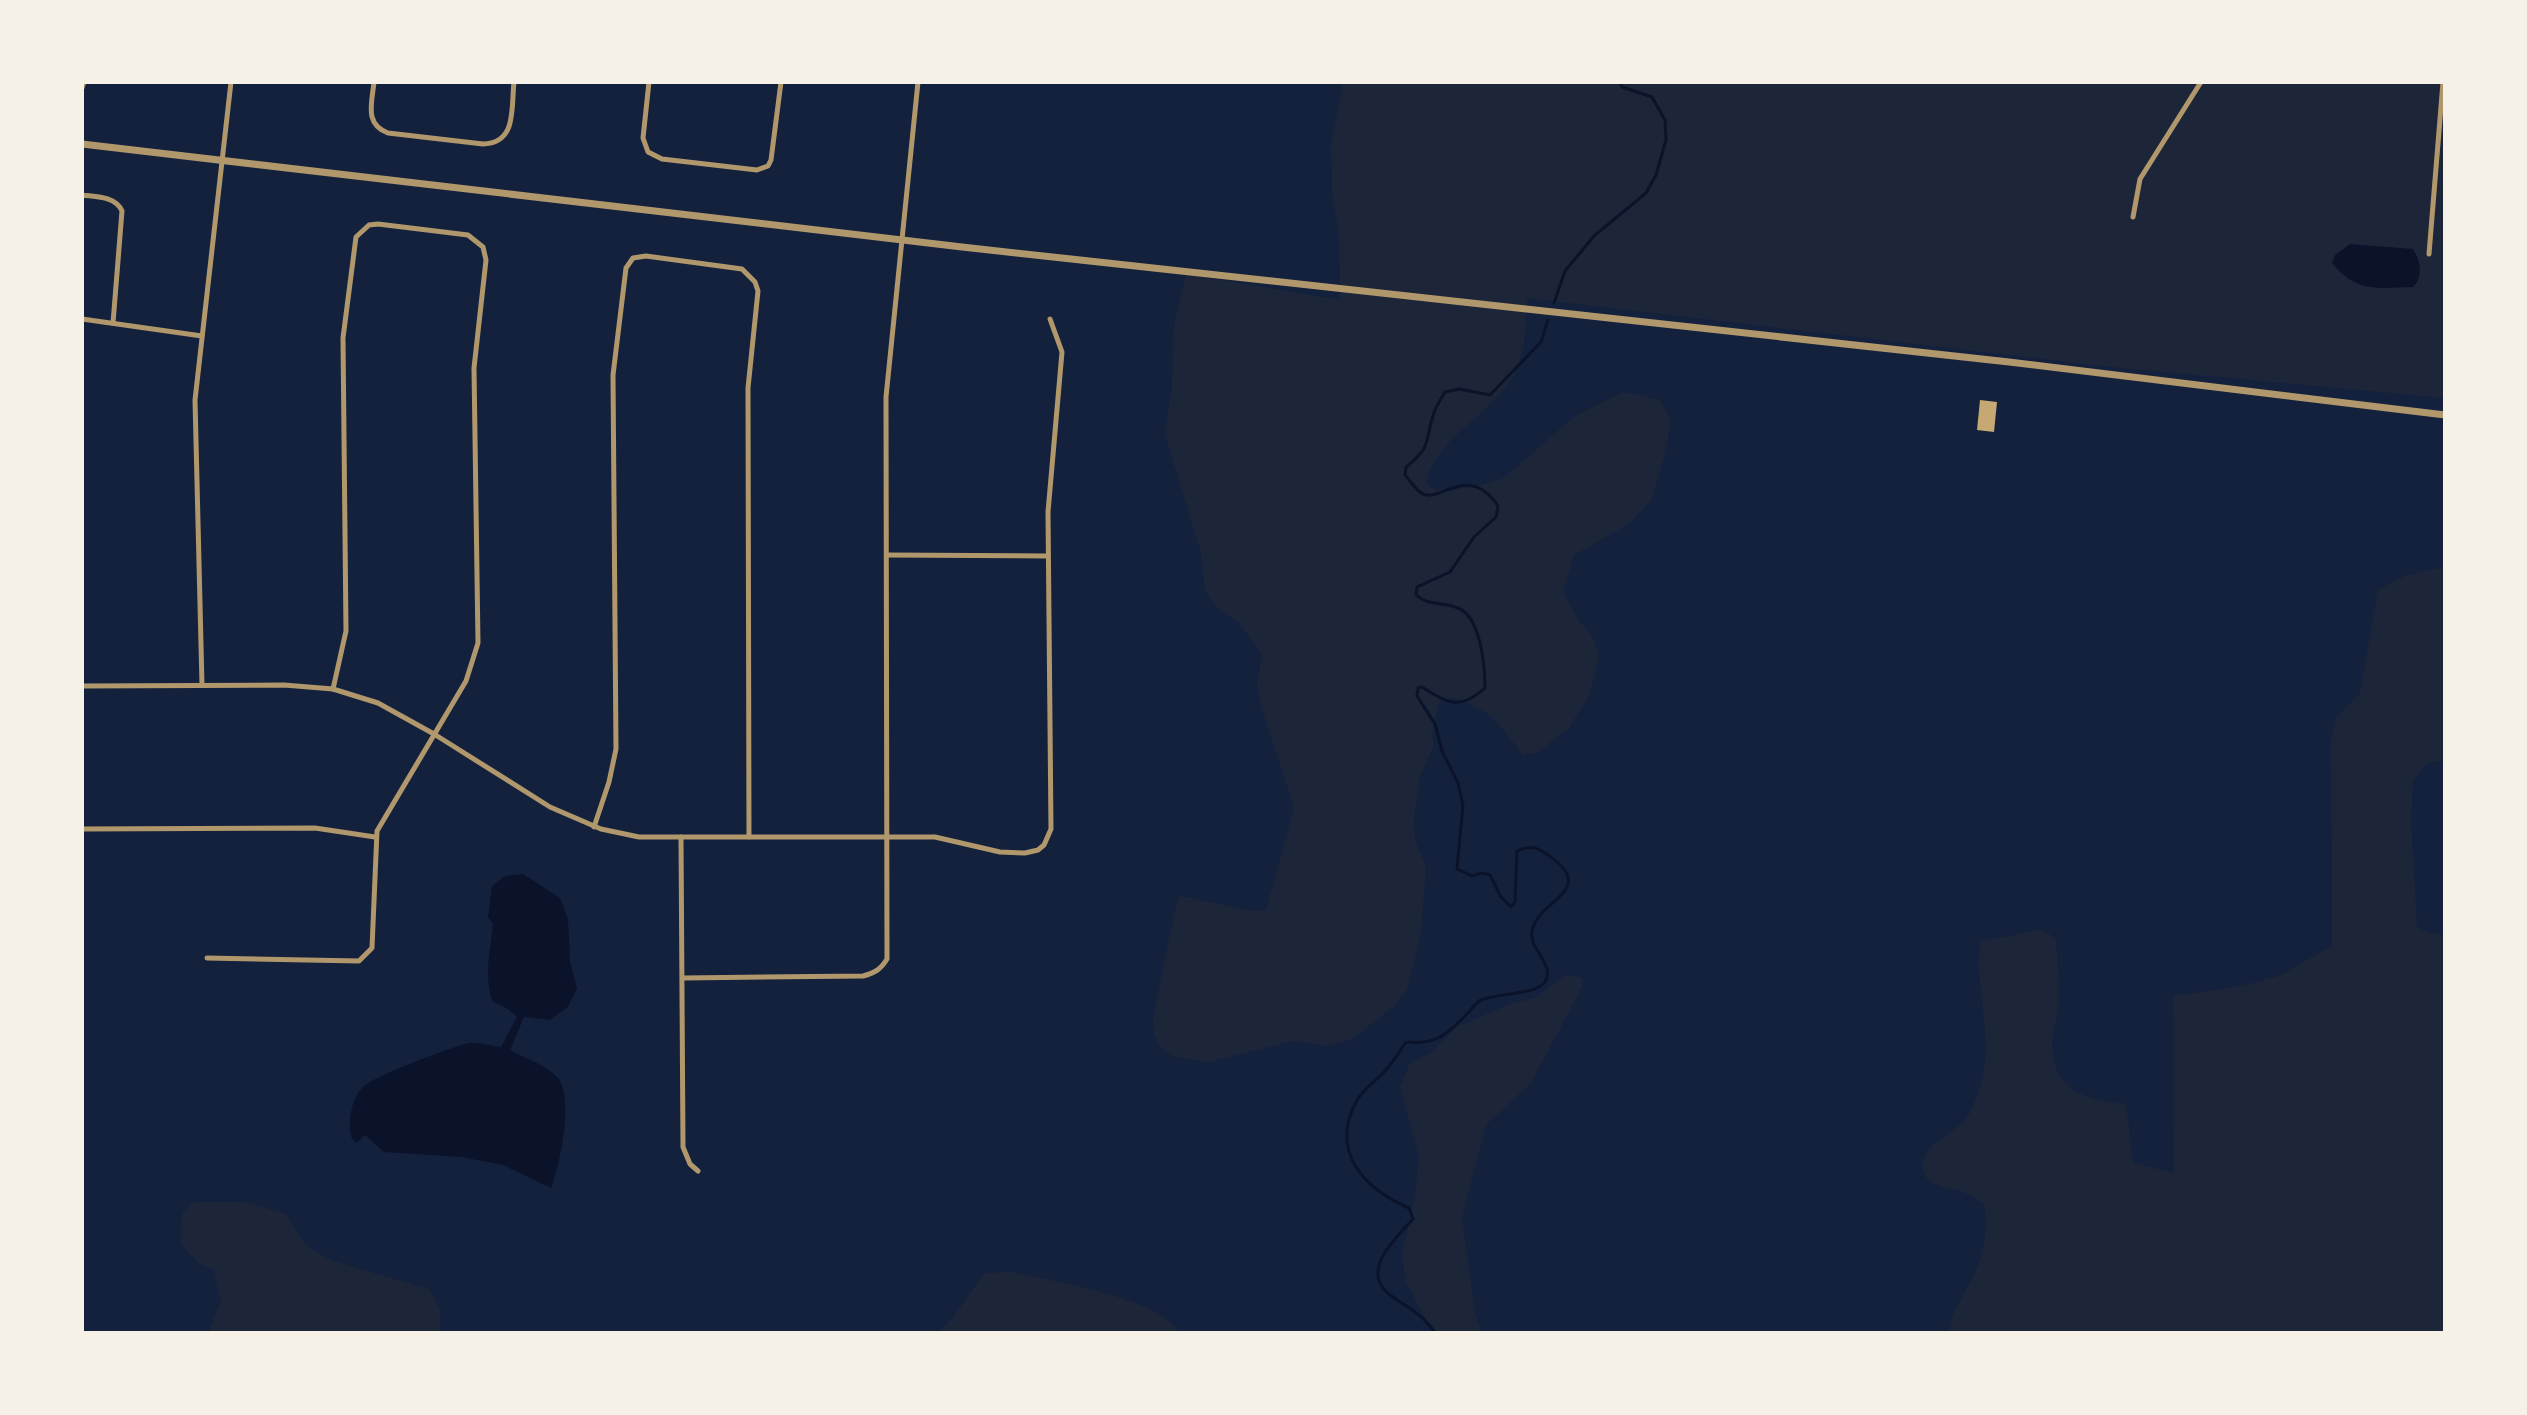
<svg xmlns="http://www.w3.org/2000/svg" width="2527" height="1415" viewBox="0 0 2527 1415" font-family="Quicksand,sans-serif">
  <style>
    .green { fill: #1d2539 }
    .water { fill: #0b132b }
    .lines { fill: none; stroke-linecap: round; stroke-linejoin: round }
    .stream { stroke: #0b132b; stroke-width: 3 }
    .building { fill: #c6a872 }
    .minor { stroke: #b1986c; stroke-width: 5 }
    .tertiary { stroke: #b1986c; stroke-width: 7 }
  </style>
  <rect width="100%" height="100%" fill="#14213d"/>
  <!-- green -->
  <g class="green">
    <path d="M1343,82H2445V398L2101,366L1527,298C1525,317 1526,341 1520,360C1505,411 1440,429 1426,482L1434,489L1448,490L1475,487L1504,478L1575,416L1623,392L1660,400L1671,420L1664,457L1651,501L1627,525L1574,555L1563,592L1580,622L1594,639L1599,656L1589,696L1568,729L1538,752L1523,755C1496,721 1494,711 1451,697L1439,703L1432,732L1434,744L1420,777L1414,816L1415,840L1426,866L1421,932L1407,990L1393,1007L1352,1039L1328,1046L1293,1041L1209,1062L1174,1057L1161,1048L1154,1034L1153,1018L1177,901L1181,896L1252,911L1266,910L1294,808L1261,706L1257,683L1262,655L1239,623L1218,609L1205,591L1201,553L1165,434L1172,385L1174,325L1186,274L1340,300L1339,236L1332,191L1331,145Z"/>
    <path d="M2445,567V760L2427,763L2413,781L2411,821L2417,927L2429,933L2445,935V1333H1949C1951,1308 1968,1291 1977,1268C1985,1247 1988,1225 1984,1204C1977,1200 1970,1195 1963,1192C1950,1187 1925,1187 1923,1169C1920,1145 1952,1135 1965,1120C1970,1114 1975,1101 1978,1093C1997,1043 1974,993 1980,942L2037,930L2045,931L2056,939C2057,959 2059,981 2059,1001C2059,1012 2055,1022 2053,1032C2047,1085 2079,1100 2125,1104C2131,1124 2128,1142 2134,1163L2174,1173L2173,996L2242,986L2279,976L2332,946L2331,739L2336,718L2360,693L2378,590L2404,576Z"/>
    <path d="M1565,975L1582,978V987L1531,1083L1486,1125L1462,1217L1475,1314L1482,1333H1433L1406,1282L1402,1253L1415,1196L1419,1157L1400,1087L1409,1065L1433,1051L1457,1027L1510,1004L1535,998Z"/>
    <path d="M193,1202H245L286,1214L305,1244L330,1260L429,1289L440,1309V1333H208L221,1300L213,1269L198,1263L181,1244L182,1214Z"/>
    <path d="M1012,1272C1051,1281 1160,1297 1180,1333H937L952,1319L984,1273Z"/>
  </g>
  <!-- water -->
  <g class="water">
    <path d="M2350,244L2413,249C2420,260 2424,276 2413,287C2379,288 2356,293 2332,263L2335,255Z"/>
    <path d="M523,874L560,898L568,919L570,961L577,988L568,1007L550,1020L524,1017L510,1050C526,1059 546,1064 558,1078C574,1097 560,1166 551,1188L503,1165L461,1157L384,1152L365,1135L357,1143L352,1139C347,1124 351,1097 364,1086C377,1075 451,1047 469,1043C479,1042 491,1046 501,1047L517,1017L508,1009L492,1001C484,970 490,955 493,924L488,917L492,886L505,876Z"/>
  </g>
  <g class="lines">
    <!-- stream -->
    <g class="stream">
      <path d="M1554,303L1565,271L1594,236L1646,193L1656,175L1666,140L1665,120L1652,97L1622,87L1620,82"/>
      <path d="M1435,1333C1428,1321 1419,1315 1408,1307C1400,1302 1389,1296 1383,1288C1365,1265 1399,1235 1413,1219L1409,1208C1363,1188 1329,1151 1357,1100C1363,1090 1375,1081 1383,1073C1392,1064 1399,1052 1406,1042C1438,1045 1447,1034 1468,1013C1472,1009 1476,1002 1481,1000C1496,993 1536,995 1545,982C1556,965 1529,950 1532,932C1536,899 1603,891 1545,853C1535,846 1528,846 1517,851L1515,902L1511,907L1501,897L1490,875L1482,873L1472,876L1457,869L1463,805L1458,783L1442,751L1435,724L1417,696L1418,688L1422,687C1448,703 1459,711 1485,688C1485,667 1481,617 1458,608C1444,602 1428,606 1416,595L1417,587L1450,572L1474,537L1496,517L1498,506C1469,462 1440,503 1423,494C1416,491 1410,480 1405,475L1406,467C1432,446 1424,444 1433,416C1435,407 1441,399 1445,392L1459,389L1490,395L1541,342L1548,320"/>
    </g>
  </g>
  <!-- building -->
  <path class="building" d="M1980,400L1997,402L1994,432L1977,430Z"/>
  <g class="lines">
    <!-- minor -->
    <g class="minor">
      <path d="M374,82C372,103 364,124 388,133L483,144C517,143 511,109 514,82"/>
      <path d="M649,82L643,138L648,152L662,159L757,170L768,166L771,160L781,82"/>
      <path d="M82,88L84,82"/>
      <path d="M82,195C96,197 115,196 122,211L113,323"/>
      <path d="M2133,217L2140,179L2201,82"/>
      <path d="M2429,254L2443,82"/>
      <path d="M82,319L202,336"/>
      <path d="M887,555L1047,556"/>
      <path d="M202,685L195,400L231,82"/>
      <path d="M82,686L284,685L333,689L378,703L434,734L550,807L601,829L639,837H935L1000,852L1025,853L1038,850L1044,845L1051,829L1048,512L1062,352L1050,319"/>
      <path d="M594,827L609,782L616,749L613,375L626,268L633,258L646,256L742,269L755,282L758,291L748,388L749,837"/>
      <path d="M82,829L315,828L375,837"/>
      <path d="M681,837L683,1147L690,1164L698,1171"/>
      <path d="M207,958L359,961L372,948L377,831L466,681L478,643L474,368L486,260L483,247L468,235L378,224L369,225L356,237L343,338L346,631L333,689"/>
      <path d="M683,978L863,976C875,973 881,969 887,959L886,397L918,82"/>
    </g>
    <!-- tertiary -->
    <path class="tertiary" d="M82,144L962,247L2009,362L2445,415"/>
  </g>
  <!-- border -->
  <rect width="2527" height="1415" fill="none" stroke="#f6f1e7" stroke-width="168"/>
</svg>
